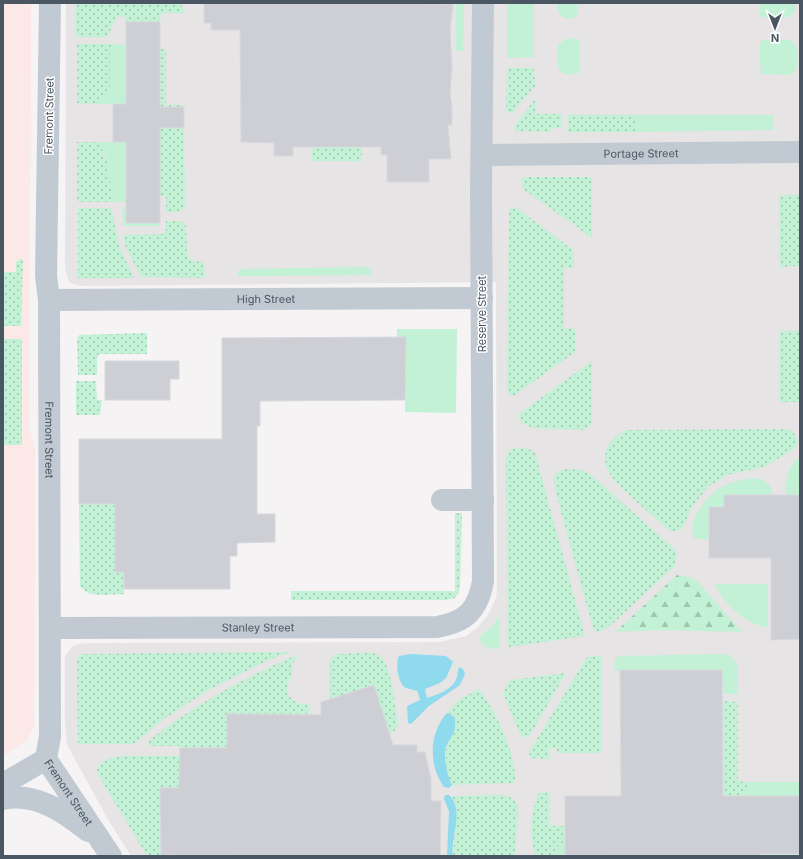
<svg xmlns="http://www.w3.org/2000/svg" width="803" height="859" viewBox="0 0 803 859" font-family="Inter,sans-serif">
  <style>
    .education { fill: #e6e4e5 }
    .medical { fill: #fce8e6 }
    .grass { fill: url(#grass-dots) }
    .forest { fill: url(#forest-firs) }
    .green { fill: #c3f1d5 }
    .water { fill: #90daee }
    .building { fill: #cdcfd5; stroke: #d7d9de }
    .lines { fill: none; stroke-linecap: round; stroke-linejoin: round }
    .minor { stroke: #c1cad2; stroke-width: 22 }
    .labels { text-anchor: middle; stroke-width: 3; stroke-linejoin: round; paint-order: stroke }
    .street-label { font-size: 11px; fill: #4a5661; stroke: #fff }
  </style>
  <defs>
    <pattern id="grass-dots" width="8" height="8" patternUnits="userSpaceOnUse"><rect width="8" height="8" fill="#c3f1d5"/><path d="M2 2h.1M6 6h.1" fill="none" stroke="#a0c6b0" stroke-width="1.8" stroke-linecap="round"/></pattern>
    <pattern id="forest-firs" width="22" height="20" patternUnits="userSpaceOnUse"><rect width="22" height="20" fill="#c3f1d5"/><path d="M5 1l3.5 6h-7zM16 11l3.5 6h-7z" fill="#a0c6b0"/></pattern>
  </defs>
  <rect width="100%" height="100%" fill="#f5f3f3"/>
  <!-- education -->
  <path class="education" d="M66,3H800V856H131L109,821L67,745L65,725V656L73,646L79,644L92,643L440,642L466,636L478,627L488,615L496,598L497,591L496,282L80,286L71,283L68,279L65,268Z"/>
  <!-- medical -->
  <path class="medical" d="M3,3H31L29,428L35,450L34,725L27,740L3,756Z"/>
  <!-- grass -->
  <g class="grass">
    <path d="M76,3H181L185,13H161L160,22H126V17H117L107,37H76Z"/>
    <path d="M77,44H117L112,45L110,48V89L108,95L98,104L77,103Z"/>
    <path d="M160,49H166V105H184V107H160Z"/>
    <path d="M507,68H534L535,86L511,114L506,110Z"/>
    <path d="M535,99V114H561V128H551V132L515,131L514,127Z"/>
    <rect x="568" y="115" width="68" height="17"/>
    <path d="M160,128H184L185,204V208L178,212H166V196H160Z"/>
    <path d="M77,142H98C110,159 110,182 113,202H77Z"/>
    <rect x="312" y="147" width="50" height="14"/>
    <path d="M525,177H592V238L523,189L522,179Z"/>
    <path d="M779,195H800V266L780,267Z"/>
    <path d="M511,207L518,209L573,250L574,268H564V328L575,329V352L515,395L511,396L507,391L509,210Z"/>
    <path d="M78,208H109L112,211L119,246L134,278H78Z"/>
    <path d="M166,221H180L186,225L187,256L192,261L204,262L205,276L203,278L141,277L125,245L123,235L163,234L166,230Z"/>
    <path d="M20,259H23L21,326H3V272H16V262Z"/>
    <rect x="780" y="331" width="20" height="71"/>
    <path d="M147,333V354H99L97,358V375H78L77,339L79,335Z"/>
    <rect x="3" y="339" width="19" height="106"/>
    <path d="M592,361V423L585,430L532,428L519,421L520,413Z"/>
    <path d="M76,381H96L97,400H102L100,415H76Z"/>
    <path d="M784,429L793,431L798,442L795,448L764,467L726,475L708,487L692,507L682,529L673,531L669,530C655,517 613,484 607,469C601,450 611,437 627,430Z"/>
    <path d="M520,448L529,449L535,453L585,636L508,647L506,460L509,450Z"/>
    <path d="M567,469L581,470L591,475L671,546L677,553L675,566L611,625L604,630L596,632L593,628L555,490L554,476L559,471Z"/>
    <path d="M79,504H172L125,530H115V572H124V594C110,594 88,599 80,586Z"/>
    <path d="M455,513H462L460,586L459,592L455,598L446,600H291V591H455Z"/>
    <path d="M291,652L268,660L210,689L167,717L133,744H78L77,661L78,657L82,654Z"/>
    <path d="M336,654C347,654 368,651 377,654C392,659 395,710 398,725L395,730L390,734L374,685L330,699V659Z"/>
    <path d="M294,656H297V658L292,664C292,668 293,674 291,677C291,679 289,681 288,683C283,697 298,706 310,704L309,714H228L227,748H180L179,746H150L148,744L150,740C194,705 242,679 294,656Z"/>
    <path d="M601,656V753H557V748H549V759L530,758L529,752L587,657Z"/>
    <path d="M566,673L530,735L527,738L520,735L503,693L510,680Z"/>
    <path d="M479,689C496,712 515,751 515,780L513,783L452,785C440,759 447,744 454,717L447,713L460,699Z"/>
    <path d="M723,701L738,702V781L747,782L749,790L741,796H723Z"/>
    <path d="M121,756H180L179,766L190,767V788H161L199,856H147L97,773C97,760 112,758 121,756Z"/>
    <path d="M549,792V826H565V843C559,844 554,849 553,856H536C529,841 530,808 539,793Z"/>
    <path d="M503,795C511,797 516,799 518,807L515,856H453L456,814L451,796Z"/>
  </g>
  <!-- forest -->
  <path class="forest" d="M677,575L691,577L696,580L742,632L662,630L615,632Z"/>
  <!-- green -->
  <g class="green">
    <path d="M456,3H464L463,51H456Z"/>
    <path d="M507,3H534V57L507,58Z"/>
    <path d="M558,3H577V16C573,20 566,19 561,16L558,11Z"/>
    <path d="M760,3H796C796,23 778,17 763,17L760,15Z"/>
    <path d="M574,38L580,41V70L577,74C554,77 557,64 558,46L565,39Z"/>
    <path d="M763,40H790C800,46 800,66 793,73L787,75L761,74L759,44Z"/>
    <path d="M126,44V104H98L108,95L110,89V48L112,45Z"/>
    <path d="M636,115H773V130L636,132Z"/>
    <path d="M98,142H126V202H113L106,155Z"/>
    <path d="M122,209H126V223H160V226H123Z"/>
    <path d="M367,267L371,270V275L238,276V272L241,269Z"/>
    <path d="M397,329H457L456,413L405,412L406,337H397Z"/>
    <path d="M798,458H800V495H786C785,481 787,468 798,458Z"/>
    <path d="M753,478C765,480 772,482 772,495H725L724,507L709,508V539H696L694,538C686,521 707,495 720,488C731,482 742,479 753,478Z"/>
    <path d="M715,584H768V627C747,626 723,603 715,584Z"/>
    <path d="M498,617L500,620V647L498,649C489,649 481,647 479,637L491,628Z"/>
    <path d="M722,654L729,655L738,664V694H723L722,670L614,671L615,660L619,656Z"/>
    <path d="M747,782H800V796H741L749,790Z"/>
    <path d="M565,843V855L582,856H553L557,847Z"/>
    <rect x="760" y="854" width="40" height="2"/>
  </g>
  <!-- water -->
  <g class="water">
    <path d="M411,654L446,656L453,662L446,678L440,683L425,689L427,698C437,695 451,690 456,680C458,676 457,671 459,667L463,669L465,674L460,685L429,706L411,724L408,723L407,706L420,700L418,692C414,689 411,690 406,688C398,684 395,663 399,656Z"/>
    <path d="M447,713L454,717C458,733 451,734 446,747C443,759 447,774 452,785L449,788L444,787C428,765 429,733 447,713Z"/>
    <path d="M445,795H449C465,810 450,838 453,856H447L449,811L444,799Z"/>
  </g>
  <!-- building -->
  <g class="building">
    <path d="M204,3L453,4L450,30L452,68L450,93L452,108V125H448L451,159H429V182H387V155H381V147H293V156H274V143L241,142L240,30H211V23H204Z"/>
    <path d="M126,22H160V107H184V128H160V223H126V142H113V104H126Z"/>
    <path d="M406,337L405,400L260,401V426H257V514H275V542L237,543V556H230V589H124V572H115V504H79V439H222V338Z"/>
    <path d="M105,361H179V379H170V400H105Z"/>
    <path d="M724,495H800V639L771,640V558H709V507H724Z"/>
    <path d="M620,670H722L723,796H800V854H760V856L565,855V796H621Z"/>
    <path d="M374,685L393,745H417V752H425L431,779V801H441L440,856L161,855L160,788H179L180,748H227V714L321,715V702Z"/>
  </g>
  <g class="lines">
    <!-- minor -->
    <g class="minor">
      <path id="s1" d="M50,3L46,276L49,300L50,736L46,759L111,856"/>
      <path id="s2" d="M483,155L800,152"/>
      <path id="s3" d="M49,300L482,298"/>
      <path d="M442,500H483"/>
      <path id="s4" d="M50,628L437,627C466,622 478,610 483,581L481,190L483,3"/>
      <path d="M3,784L46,759"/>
      <path d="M3,799C36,792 64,812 88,831"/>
    </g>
  </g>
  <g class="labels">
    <!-- street labels -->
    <g class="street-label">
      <text transform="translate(49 116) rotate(-89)" y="4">Fremont Street</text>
      <text dy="4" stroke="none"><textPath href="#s2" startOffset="158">Portage Street</textPath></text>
      <text dy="4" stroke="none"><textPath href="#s3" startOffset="217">High Street</textPath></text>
      <text transform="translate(482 314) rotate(-90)" y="4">Reserve Street</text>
      <text dy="4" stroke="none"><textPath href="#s1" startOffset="437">Fremont Street</textPath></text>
      <text dy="4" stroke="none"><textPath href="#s4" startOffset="208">Stanley Street</textPath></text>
      <text dy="4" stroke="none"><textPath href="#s1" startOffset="797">Fremont Street</textPath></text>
    </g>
  </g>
  <!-- border -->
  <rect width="803" height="859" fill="none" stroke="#4a5661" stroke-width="8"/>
  <!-- north arrow -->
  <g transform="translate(775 28) rotate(180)" stroke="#ffffff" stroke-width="3" paint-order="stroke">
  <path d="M0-3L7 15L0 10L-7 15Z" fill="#4a5661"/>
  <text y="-6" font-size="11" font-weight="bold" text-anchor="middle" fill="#4a5661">N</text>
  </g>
</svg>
